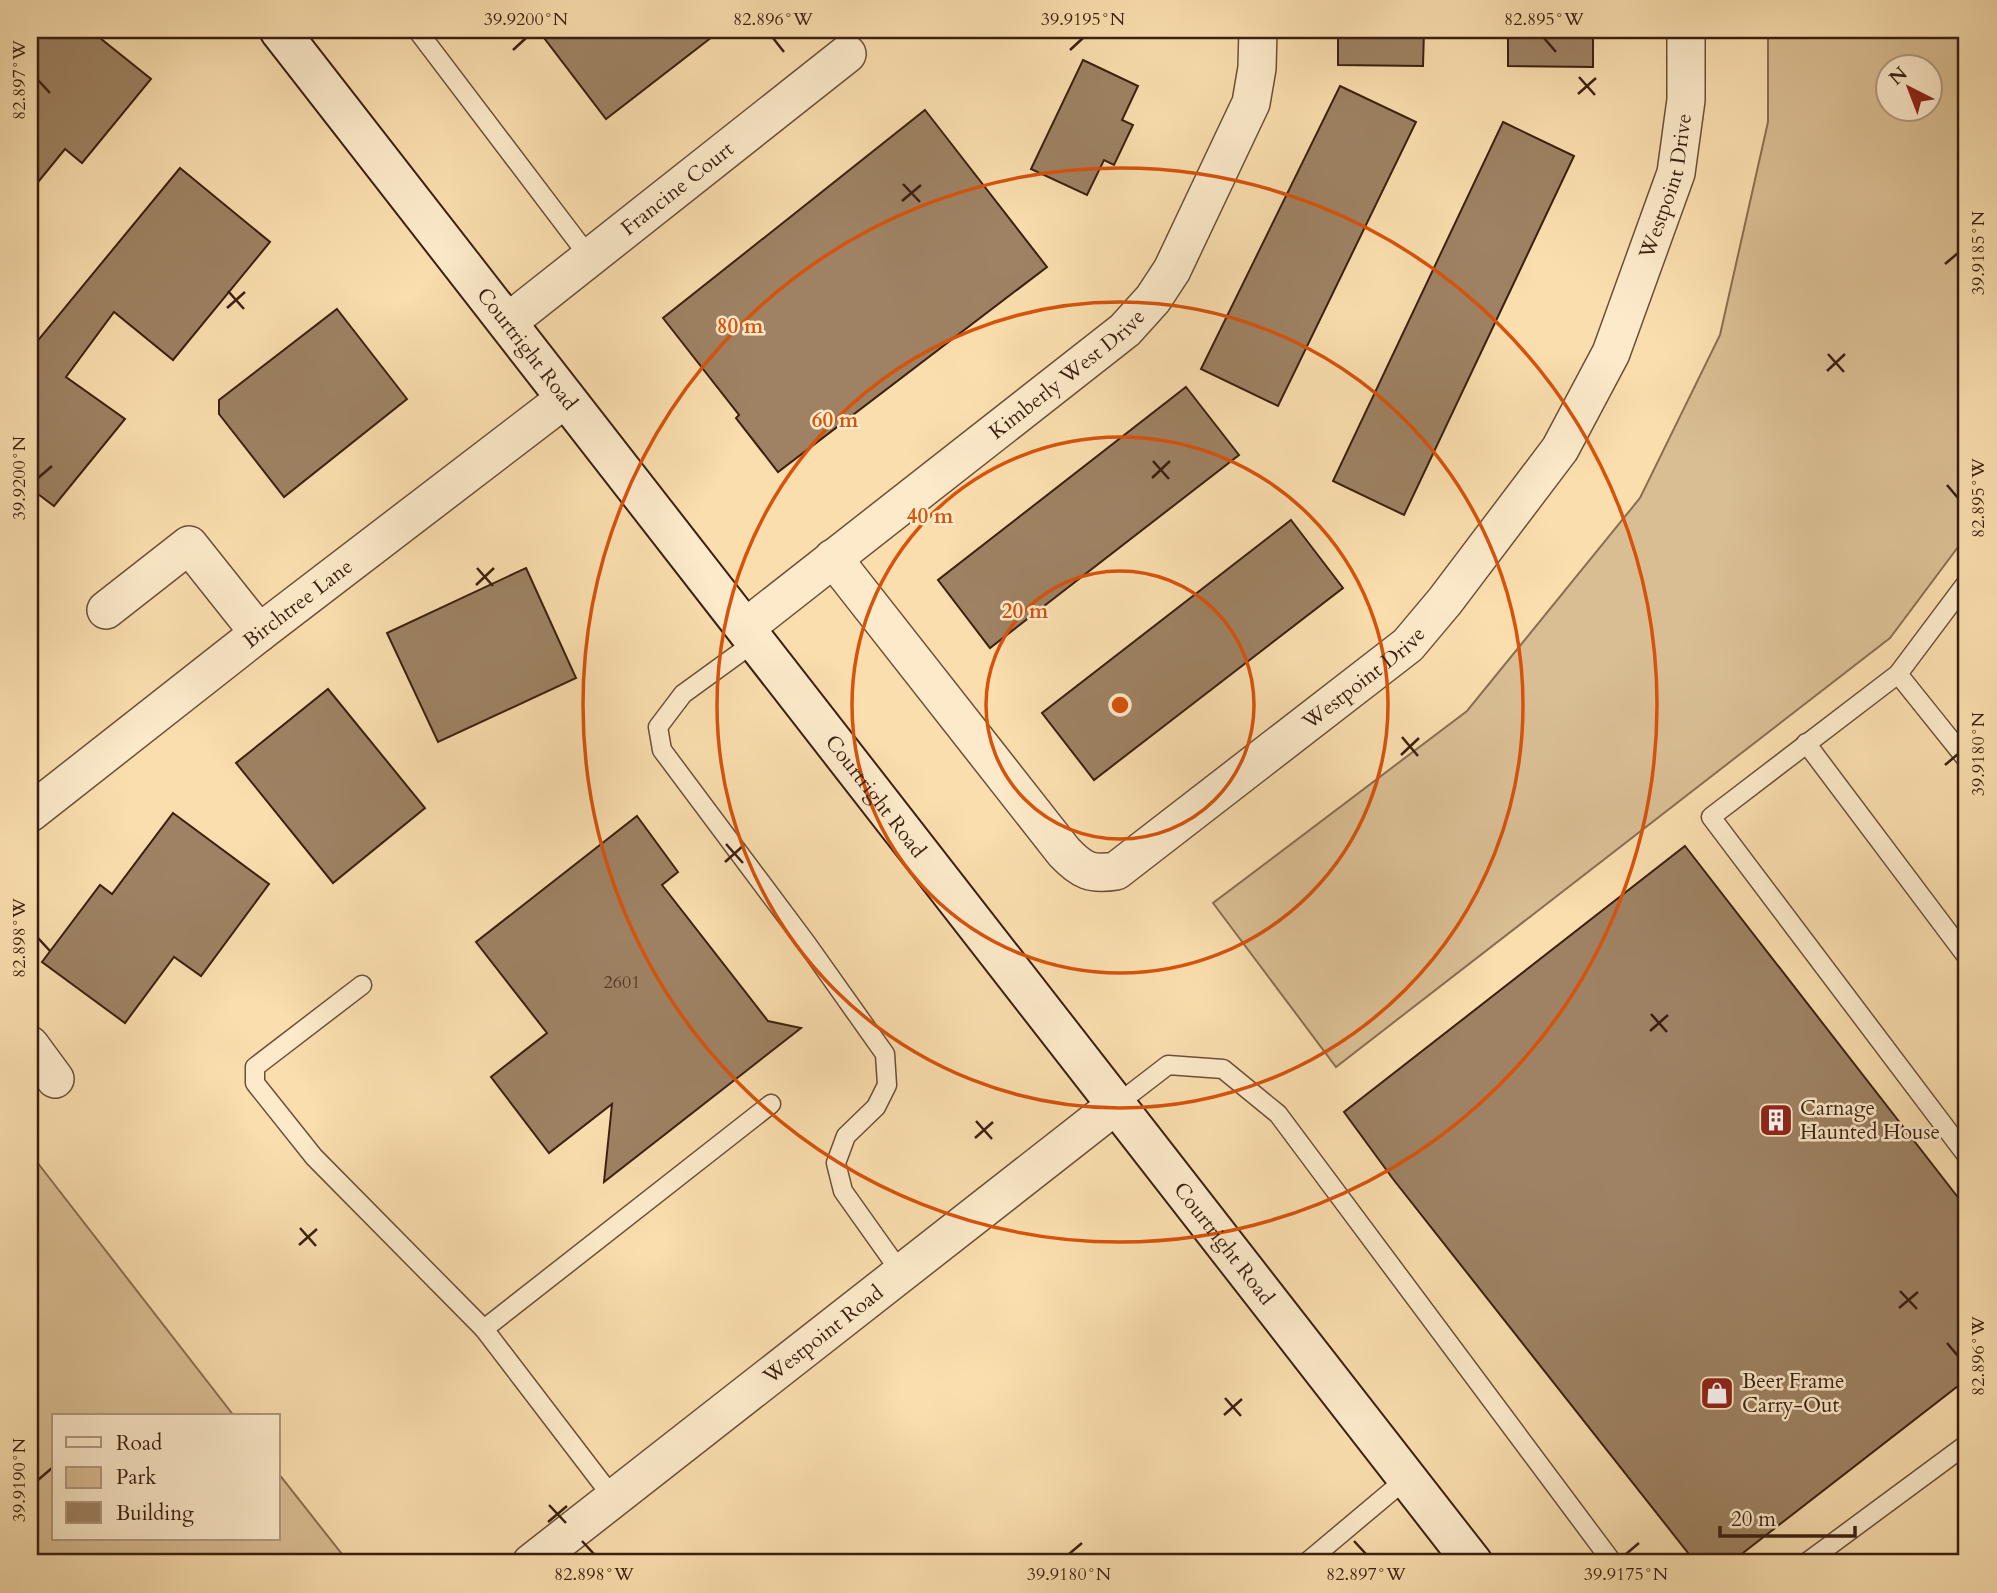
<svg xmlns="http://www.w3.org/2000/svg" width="1997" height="1593" viewBox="0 0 1997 1593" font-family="Cardo,serif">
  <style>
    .green { fill: #dabe93; stroke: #8a6e52; stroke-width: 2; fill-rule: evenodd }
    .building { fill: #9e8263; stroke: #3b1f11; stroke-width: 2 }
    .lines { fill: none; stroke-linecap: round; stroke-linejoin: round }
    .lane-casing { stroke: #6b4f38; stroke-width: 21 }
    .street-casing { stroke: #6b4f38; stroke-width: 40 }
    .secondary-casing { stroke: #3b1f11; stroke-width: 42 }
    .lane { stroke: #fceaca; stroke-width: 18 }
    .street { stroke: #fceaca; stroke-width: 37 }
    .secondary { stroke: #fceaca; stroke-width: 38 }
    .ticks { fill: none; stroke: #3b1f11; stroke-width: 2.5 }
    .ring { fill: none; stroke: #d7530c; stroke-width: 3.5 }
    .labels { text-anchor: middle; stroke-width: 5; stroke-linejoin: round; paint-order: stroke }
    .number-label { font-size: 18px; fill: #543826 }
    .street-label { font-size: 21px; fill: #3b1f11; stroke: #fceaca }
    .poi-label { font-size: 21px; fill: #3b1f11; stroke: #fceaca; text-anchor: start }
    .centre { fill: #d7530c; stroke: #fceaca; stroke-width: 3.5 }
    .ring-label { font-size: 21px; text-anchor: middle; font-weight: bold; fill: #d7530c; stroke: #fceaca; stroke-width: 5; stroke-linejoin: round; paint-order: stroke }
    .neatline { fill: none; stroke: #3b1f11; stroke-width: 2.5 }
    .ticks-label { font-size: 18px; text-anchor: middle; fill: #3b1f11 }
  </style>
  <rect width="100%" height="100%" fill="#fadeae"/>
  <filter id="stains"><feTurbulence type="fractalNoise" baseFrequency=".00286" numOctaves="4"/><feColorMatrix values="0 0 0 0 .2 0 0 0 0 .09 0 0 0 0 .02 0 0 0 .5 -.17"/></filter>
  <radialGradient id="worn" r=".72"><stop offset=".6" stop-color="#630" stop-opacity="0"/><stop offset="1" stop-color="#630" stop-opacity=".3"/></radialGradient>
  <!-- green -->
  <g class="green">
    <path d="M1768,30H1967V535L1890,638L1336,1067L1213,903L1467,711L1640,498L1720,335L1768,122ZM1888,66H1930V108H1888Z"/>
    <path d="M30,1153L234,1416H54V1539H278V1473L349,1563H30Z"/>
  </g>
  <!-- building -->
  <g class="building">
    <path d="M42,30H90L151,79L82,163L65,149L30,192V44Z"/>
    <path d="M538,30H721L606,119Z"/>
    <path d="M1338,30H1424L1423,66L1338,65Z"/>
    <path d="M1508,30H1593V67L1508,66Z"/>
    <path d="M1083,60L1138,86L1122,120L1133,125L1114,165L1104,160L1087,195L1031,169Z"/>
    <path d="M1340,86L1416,122L1278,406L1201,369Z"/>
    <path d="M925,110L1047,267L778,472L736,418L739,415L663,318Z"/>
    <path d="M1503,122L1574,156L1404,515L1333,481Z"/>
    <path d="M180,168L270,242L173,360L114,312L66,377L125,419L54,506L30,488V350Z"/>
    <path d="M337,309L407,399L284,497L219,414V400Z"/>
    <path d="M1186,387L1239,455L990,648L938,580Z"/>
    <path d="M1291,520L1343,588L1094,780L1042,713Z"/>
    <path d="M526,568L576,678L438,742L387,633Z"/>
    <path d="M328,689L425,808L333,883L236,763Z"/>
    <path d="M173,813L269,884L201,976L174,957L125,1023L42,962L100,885L112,894Z"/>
    <path d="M637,816L678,872L662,885L768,1021L801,1028L604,1182L612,1104L549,1153L491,1077L547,1033L476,942Z"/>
    <path d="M1685,846L1967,1209V1379L1730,1563H1696L1393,1179L1344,1112Z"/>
  </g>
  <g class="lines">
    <!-- lane casing -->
    <g class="lane-casing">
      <g id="lane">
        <path d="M417,30L590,258"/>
        <path d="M1967,582L1898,674L1711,817L1967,1156"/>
        <path d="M756,641L683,694L658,727L662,750L807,944L885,1054L887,1085L876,1107L846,1136L836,1163L843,1191L902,1274"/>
        <path d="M1898,674L1967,760"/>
        <path d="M1806,743L1967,957"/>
        <path d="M362,985L255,1067V1083L314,1157L484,1329L614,1499"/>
        <path d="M1116,1105L1168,1065L1223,1069L1278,1114L1613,1563"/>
        <path d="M484,1329L771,1104"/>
        <path d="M1306,1563L1406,1479"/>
        <path d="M1806,1563L1967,1444"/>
      </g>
    </g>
    <!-- street casing -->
    <g class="street-casing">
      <g id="street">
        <path id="s1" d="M507,323L847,54"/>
        <path id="s2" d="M833,558L1064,852C1082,871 1091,875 1116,871L1408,645L1445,601L1560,449L1611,353L1676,173L1686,100V30"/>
        <path d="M106,610L189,545L259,633"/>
        <path id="s3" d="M745,628L1125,330L1153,299L1172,270L1251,103L1257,68L1258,30"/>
        <path id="s4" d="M30,813L259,633L566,398"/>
        <path d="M30,1045L55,1079"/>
        <path id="s5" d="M531,1563L1116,1105"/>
      </g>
    </g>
    <!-- secondary casing -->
    <g class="secondary-casing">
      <g id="secondary">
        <path id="s6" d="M279,30L1473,1563"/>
      </g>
    </g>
    <!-- lane -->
    <use href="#lane" class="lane"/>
    <!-- street -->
    <use href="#street" class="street"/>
    <!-- secondary -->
    <use href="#secondary" class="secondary"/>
  </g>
  <!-- ticks -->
  <path class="ticks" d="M773,38L784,52M1544,38L1556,52M513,50L526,38M1070,50L1083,38M1579,77L1595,95M38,80L50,93M1578,94L1596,78M903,184L920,202M902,201L921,185M1945,264L1958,253M228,291L244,309M227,308L245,292M1828,354L1844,372M1827,371L1845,354M1153,461L1169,479M38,478L52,466M1152,478L1170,461M1947,485L1958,498M477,568L493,586M476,585L494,568M1402,737L1418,756M1401,755L1419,738M1945,765L1958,754M726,844L743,863M725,862L744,845M38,938L50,951M1651,1014L1667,1032M1650,1031L1668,1015M976,1121L992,1139M975,1138L993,1122M300,1228L316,1246M299,1245L317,1229M1900,1291L1917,1309M1899,1308L1918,1292M1947,1343L1958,1356M1225,1398L1241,1416M1224,1415L1242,1399M38,1480L52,1468M549,1505L566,1523M548,1522L567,1506M582,1541L594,1554M1354,1541L1366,1554M1069,1554L1082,1543M1626,1554L1639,1543"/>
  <!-- distance rings -->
  <g class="ring">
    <circle cx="1120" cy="705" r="134"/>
    <circle cx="1120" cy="705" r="268"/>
    <circle cx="1120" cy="705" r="403"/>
    <circle cx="1120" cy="705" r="537"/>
  </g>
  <!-- icons -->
  <defs>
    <g id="building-square" transform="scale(1.75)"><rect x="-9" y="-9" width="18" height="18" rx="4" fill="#8f2418" stroke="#fceaca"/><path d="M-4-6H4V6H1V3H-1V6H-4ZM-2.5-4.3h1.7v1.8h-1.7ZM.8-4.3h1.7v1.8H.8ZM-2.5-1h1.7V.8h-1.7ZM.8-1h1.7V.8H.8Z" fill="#fff"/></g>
    <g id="shop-square" transform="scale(1.75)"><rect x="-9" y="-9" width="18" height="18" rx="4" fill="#8f2418" stroke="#fceaca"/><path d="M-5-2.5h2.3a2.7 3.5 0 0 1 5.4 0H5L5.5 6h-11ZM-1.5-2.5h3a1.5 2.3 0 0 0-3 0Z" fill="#fff"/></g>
  </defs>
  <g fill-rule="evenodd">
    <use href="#building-square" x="1776" y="1120"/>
    <use href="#shop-square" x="1717" y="1393"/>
  </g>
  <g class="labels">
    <!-- number labels -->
    <g class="number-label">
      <text x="622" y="988">2601</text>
    </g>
    <!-- street labels -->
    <g class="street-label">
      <text dy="7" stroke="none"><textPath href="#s2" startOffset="1335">Westpoint Drive</textPath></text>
      <text dy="7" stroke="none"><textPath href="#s1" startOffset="217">Francine Court</textPath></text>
      <text dy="7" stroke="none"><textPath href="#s6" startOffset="404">Courtright Road</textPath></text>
      <text dy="7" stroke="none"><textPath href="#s3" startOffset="410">Kimberly West Drive</textPath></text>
      <text dy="7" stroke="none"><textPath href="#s4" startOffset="340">Birchtree Lane</textPath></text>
      <text dy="7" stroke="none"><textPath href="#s2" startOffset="747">Westpoint Drive</textPath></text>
      <text dy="7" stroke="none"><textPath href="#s6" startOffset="971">Courtright Road</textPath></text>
      <text dy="7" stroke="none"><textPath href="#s6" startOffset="1538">Courtright Road</textPath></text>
      <text dy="7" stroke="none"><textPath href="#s5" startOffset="371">Westpoint Road</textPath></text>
    </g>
    <!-- poi labels -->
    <g class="poi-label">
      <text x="1800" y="1115">Carnage<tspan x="1800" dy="24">Haunted House</tspan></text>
      <text x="1742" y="1388">Beer Frame<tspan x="1742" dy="24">Carry-Out</tspan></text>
    </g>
  </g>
  <circle cx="1120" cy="705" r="10" class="centre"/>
  <g class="ring-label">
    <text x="740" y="333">80 m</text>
    <text x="835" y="427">60 m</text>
    <text x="930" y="523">40 m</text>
    <text x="1025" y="618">20 m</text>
  </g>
  <!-- margin -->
  <rect width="1997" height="1593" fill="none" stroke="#fadeae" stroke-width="77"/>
  <!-- legend -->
  <rect x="52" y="1414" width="228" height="126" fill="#fceaca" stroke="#af9980" stroke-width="2"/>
  <rect x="66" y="1437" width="35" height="10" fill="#fceaca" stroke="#af9980" stroke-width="2"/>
  <text x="116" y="1450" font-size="21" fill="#3b1f11">Road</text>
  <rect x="66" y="1467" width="35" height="21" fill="#dabe93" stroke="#af9980" stroke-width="2"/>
  <text x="116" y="1484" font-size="21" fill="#3b1f11">Park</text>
  <rect x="66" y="1502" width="35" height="21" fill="#9e8263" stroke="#af9980" stroke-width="2"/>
  <text x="116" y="1520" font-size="21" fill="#3b1f11">Building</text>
  <!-- north arrow -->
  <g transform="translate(1909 88) rotate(318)"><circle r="33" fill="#fceaca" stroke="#af9980" stroke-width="2"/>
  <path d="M0-5L12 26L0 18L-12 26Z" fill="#8f2418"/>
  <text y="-10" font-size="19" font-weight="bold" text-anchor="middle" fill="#3b1f11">N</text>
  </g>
  <!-- scale -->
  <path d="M1720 1526v10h135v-10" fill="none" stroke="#3b1f11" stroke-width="3.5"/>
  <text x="1731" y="1526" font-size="21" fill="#3b1f11" stroke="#fceaca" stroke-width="5" paint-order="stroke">20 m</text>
  <rect x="38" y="38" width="1920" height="1516" class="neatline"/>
  <g class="ticks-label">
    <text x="526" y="25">39.9200°N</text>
    <text x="773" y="25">82.896°W</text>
    <text x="1083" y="25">39.9195°N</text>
    <text x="1544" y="25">82.895°W</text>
    <text transform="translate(19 80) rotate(-90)" y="6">82.897°W</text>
    <text transform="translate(1978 253) rotate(-90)" y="6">39.9185°N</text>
    <text transform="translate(19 478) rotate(-90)" y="6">39.9200°N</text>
    <text transform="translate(1978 498) rotate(-90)" y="6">82.895°W</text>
    <text transform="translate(1978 754) rotate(-90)" y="6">39.9180°N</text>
    <text transform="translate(19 938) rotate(-90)" y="6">82.898°W</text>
    <text transform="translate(1978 1356) rotate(-90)" y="6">82.896°W</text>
    <text transform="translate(19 1480) rotate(-90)" y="6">39.9190°N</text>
    <text x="594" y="1580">82.898°W</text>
    <text x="1069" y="1580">39.9180°N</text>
    <text x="1366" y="1580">82.897°W</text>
    <text x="1626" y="1580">39.9175°N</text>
  </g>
  <rect width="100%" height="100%" filter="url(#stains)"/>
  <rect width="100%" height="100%" fill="url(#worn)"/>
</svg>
